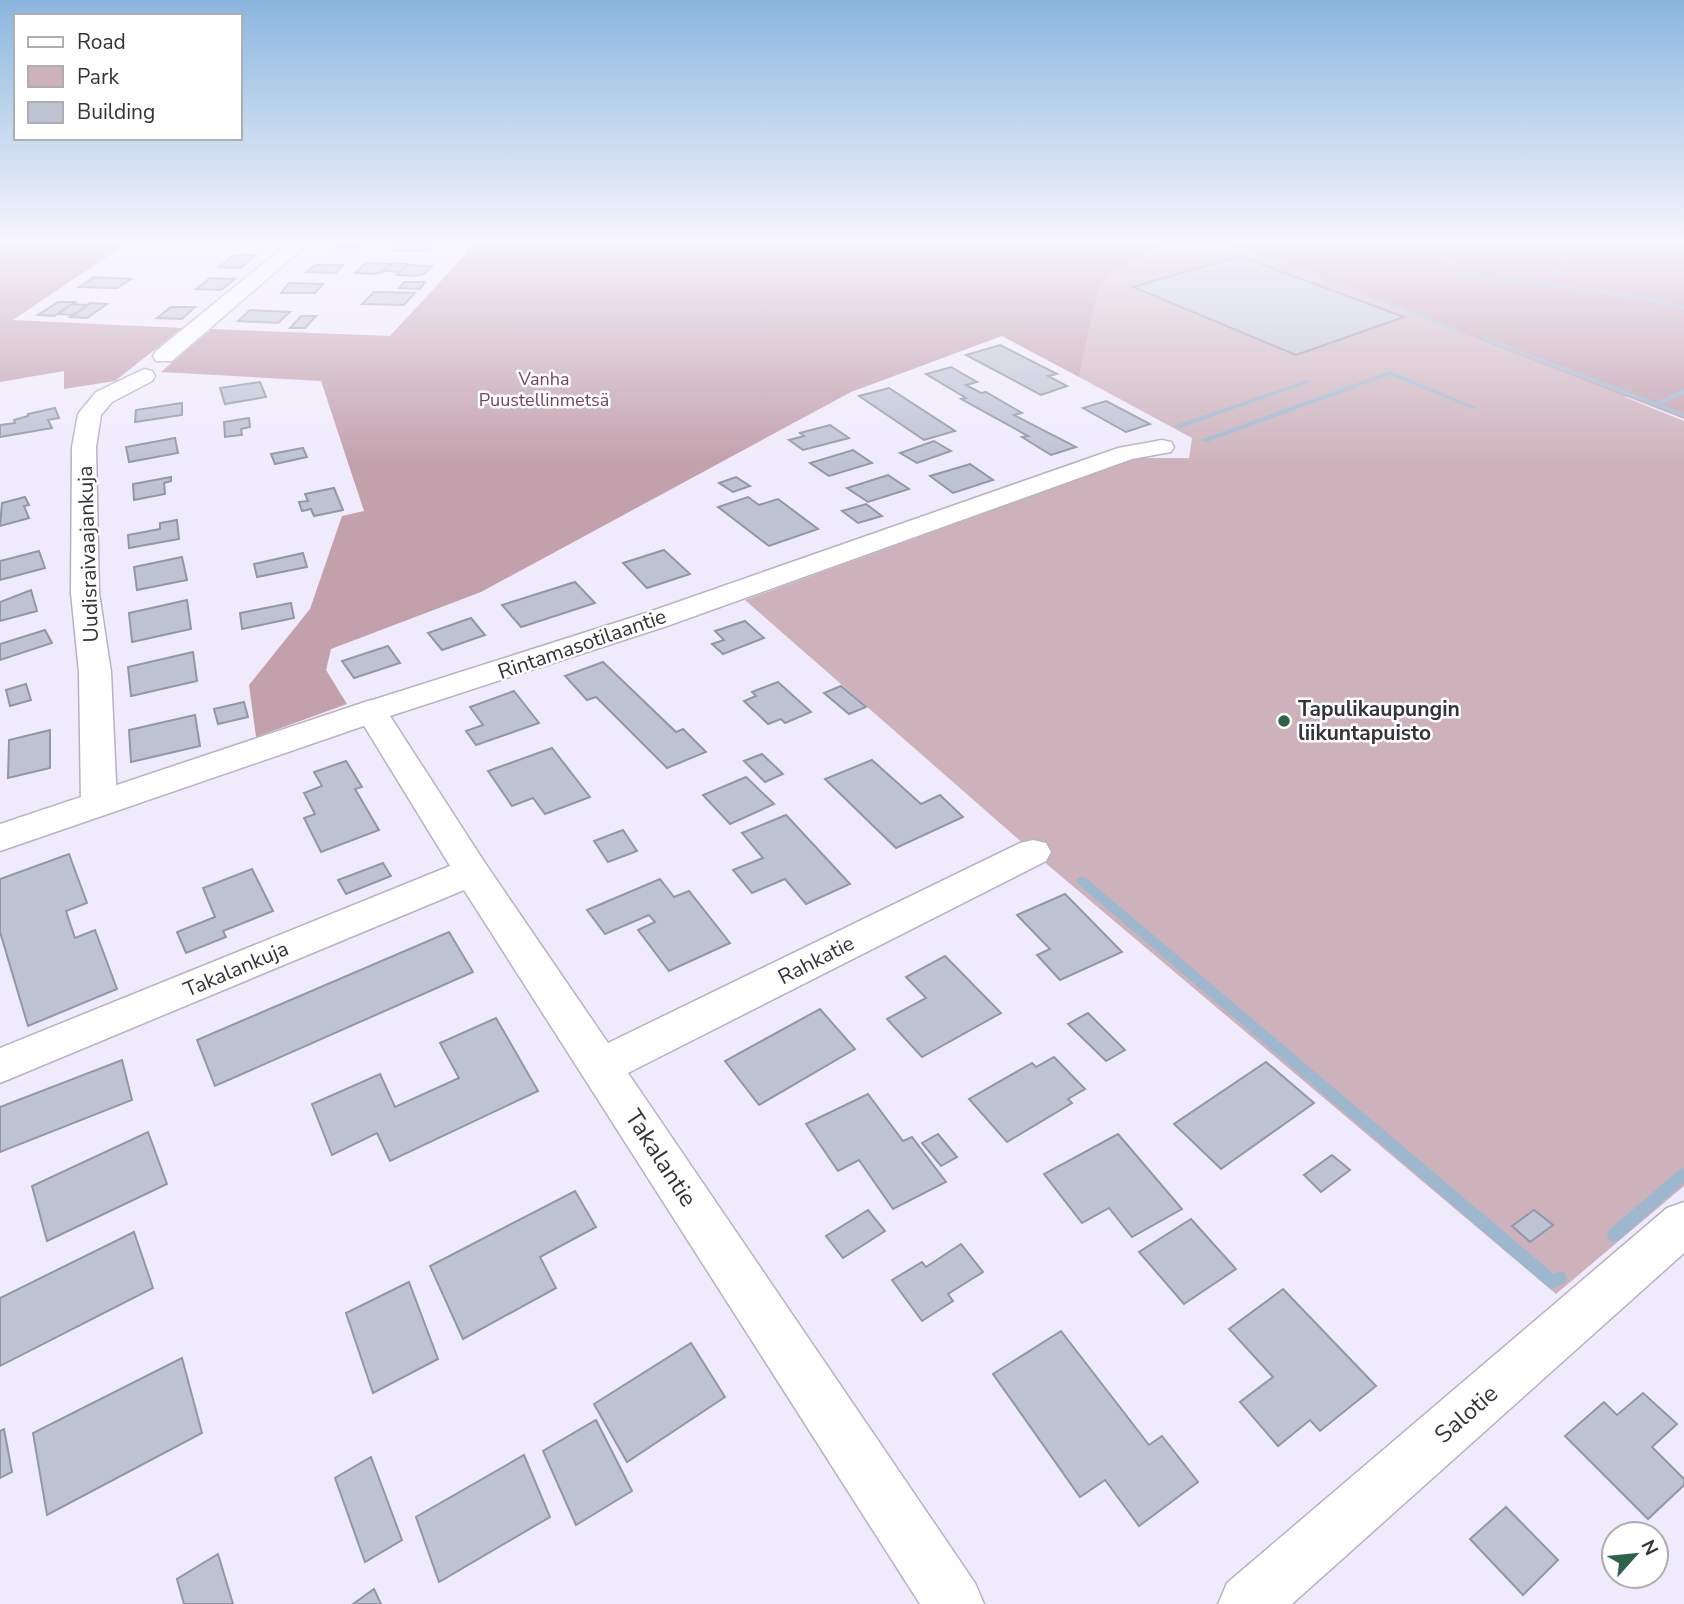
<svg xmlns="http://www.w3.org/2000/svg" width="1684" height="1604" viewBox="0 0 1684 1604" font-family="'Nunito Sans',sans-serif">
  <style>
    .green { fill: #cdb2bb }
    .forest { fill: #c2a0ac }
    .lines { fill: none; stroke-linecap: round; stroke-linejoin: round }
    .stream { fill: #9db8ce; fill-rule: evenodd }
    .building { fill: #bec3d3; stroke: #9297a6; stroke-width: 2 }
    .street-casing { stroke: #b6b2c2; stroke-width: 3 }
    .secondary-casing { stroke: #b6b2c2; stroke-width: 3 }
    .street { fill: #fff; fill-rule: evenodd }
    .secondary { fill: #fff; fill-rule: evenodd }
    .poi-dot { fill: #2f6348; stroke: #fff; stroke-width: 2.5 }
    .labels { text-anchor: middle; stroke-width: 5; stroke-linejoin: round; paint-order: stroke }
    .far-park-label { font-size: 18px; fill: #774559; stroke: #fff }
    .street-label { font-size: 21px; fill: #35333a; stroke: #fff }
    .poi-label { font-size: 21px; font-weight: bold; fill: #35333a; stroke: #fff; text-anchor: start }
    .near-street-label { font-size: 24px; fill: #35333a; stroke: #fff }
  </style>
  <rect width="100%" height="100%" fill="#f0ebfc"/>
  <!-- green -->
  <path class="green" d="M1169,241H1684L1652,385L1625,397L1684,421V1186L1556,1294L1049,866L745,600L1137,458H1189L1192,438L1079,377L1100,282Z"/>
  <!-- forest -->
  <g class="forest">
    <path d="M0,241H130L13,320L182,328L115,381L64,389V371L0,382Z"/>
    <path d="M472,241H1169L1100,282L1079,377L1002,336L851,392L481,592L331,649L326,670L347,704L256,737L249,685L310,609L342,516L364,511L321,381L161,372L212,329L390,336L464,256Z"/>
    <path d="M1224,241H1684V419Z"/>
  </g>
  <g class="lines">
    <!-- stream -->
    <g class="stream">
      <path d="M1224,241H1231L1360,290L1355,291Z"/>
      <path d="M1434,241H1438L1452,260L1457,274L1548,283L1573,241H1577L1553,283L1659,299L1684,306V310L1658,303L1574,289L1453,276L1446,260Z"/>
      <path d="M1371,296H1375L1464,331L1459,332L1371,298Z"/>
      <path d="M1483,336L1656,402L1684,389V394L1662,404L1684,413V417L1481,339V337Z"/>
      <path d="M1390,371L1478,408L1473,409L1390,375L1207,442L1200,440Z"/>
      <path d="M1308,380L1313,381L1180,428L1173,426Z"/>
      <path d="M1082,877L1086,878L1554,1274L1560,1271L1565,1273L1567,1278L1565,1283L1553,1289L1548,1287L1078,884L1076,881L1078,878Z"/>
      <path d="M1684,1168V1183L1619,1240L1614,1242L1609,1240L1607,1235L1609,1230L1679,1170Z"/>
    </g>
  </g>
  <!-- building -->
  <g class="building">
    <path d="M339,241H364L360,248H333Z"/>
    <path d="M399,241H433L428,251H393Z"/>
    <path d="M234,255H256L241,268L219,267Z"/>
    <path d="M1239,256L1404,317L1296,355L1133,287Z"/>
    <path d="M366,263L391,264L383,272L373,274L355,273Z"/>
    <path d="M393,263L408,264L399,272L383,271Z"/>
    <path d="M315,265H343L336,273L307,272Z"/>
    <path d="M407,265L432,266L424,274L414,276L397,275Z"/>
    <path d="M94,277L131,279L117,288L79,287Z"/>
    <path d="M210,278L235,279L221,290L196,289Z"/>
    <path d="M404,282H425L420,289L399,288Z"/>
    <path d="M289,283L323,284L315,293H281Z"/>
    <path d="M374,292L415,293L404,305L362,304Z"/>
    <path d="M58,302H75L54,316L38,315Z"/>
    <path d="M90,303L107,304L87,318L70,317Z"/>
    <path d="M72,304L88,305L74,315L58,314Z"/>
    <path d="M171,307H195L182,319L157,318Z"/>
    <path d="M250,310L290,312L278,323L238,321Z"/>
    <path d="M301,316H316L305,328H290Z"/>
    <path d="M1000,345L1057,374L1048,376L1067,386L1041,395L966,355Z"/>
    <path d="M951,367L977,382L966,385L981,393L986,392L1022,413L1014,415L1076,447L1051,455L1022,437L1028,436L961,399L966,398L926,374Z"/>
    <path d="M260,382L266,397L225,404L220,388Z"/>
    <path d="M889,388L955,431L924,440L859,396Z"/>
    <path d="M1106,401L1150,424L1126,432L1083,408Z"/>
    <path d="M182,403V415L135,422L136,410Z"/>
    <path d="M55,408L59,418L48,420L52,428L0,437V425L15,423L14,420L28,416V414Z"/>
    <path d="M249,418L250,427L241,429L242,435L225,437L224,422Z"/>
    <path d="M830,425L849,438L803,450L789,440L804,436L800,433Z"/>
    <path d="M175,438L178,453L129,462L126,447Z"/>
    <path d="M934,441L951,451L917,463L900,453Z"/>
    <path d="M303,448L307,457L275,464L271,454Z"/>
    <path d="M853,450L872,463L829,476L810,463Z"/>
    <path d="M970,464L993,480L953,493L930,476Z"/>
    <path d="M888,475L909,489L868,502L847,488Z"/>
    <path d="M171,477V481L164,483L165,494L134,500L133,484Z"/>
    <path d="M736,477L750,486L733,492L719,483Z"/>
    <path d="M334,488L343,510L314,516L311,509L302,511L299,502L308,501L305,494Z"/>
    <path d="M25,497L29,505L24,506L29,518L0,526L2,503Z"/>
    <path d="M748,497L759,505L778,499L818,529L769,546L718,507Z"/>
    <path d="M866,504L882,516L858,523L842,511Z"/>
    <path d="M177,520L179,539L129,548L128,535L160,529V523Z"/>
    <path d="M664,550L690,574L647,588L623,563Z"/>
    <path d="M39,551L45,568L0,580V561Z"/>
    <path d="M303,553L307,567L257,577L254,564Z"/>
    <path d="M182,557L187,580L137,590L134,567Z"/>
    <path d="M575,582L595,603L521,627L502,605Z"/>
    <path d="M31,590L37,611L0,621V602Z"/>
    <path d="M187,600L191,629L132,642L129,613Z"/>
    <path d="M291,603L294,618L242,629L240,613Z"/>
    <path d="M471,618L485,635L442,650L428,633Z"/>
    <path d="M745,621L764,638L723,654L712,644L724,640L715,631Z"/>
    <path d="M45,630L52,643L0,660V644Z"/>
    <path d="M388,646L400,663L354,678L342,661Z"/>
    <path d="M193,652L197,681L131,696L128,667Z"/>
    <path d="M603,662L676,732L683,729L706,752L667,768L596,697L587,700L565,676Z"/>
    <path d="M778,682L811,712L785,723L781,719L768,724L744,701L756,696L752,692Z"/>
    <path d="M26,684L31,700L10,706L6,690Z"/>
    <path d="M841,686L866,707L849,714L824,693Z"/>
    <path d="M514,691L539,723L476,745L466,731L483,725L470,707Z"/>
    <path d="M244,702L248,717L218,724L214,709Z"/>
    <path d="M195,715L200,746L131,762L129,730Z"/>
    <path d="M50,730V768L8,778L9,740Z"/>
    <path d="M552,748L590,797L545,814L533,798L512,806L488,771Z"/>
    <path d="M762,754L783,774L765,782L744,761Z"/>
    <path d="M872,760L921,804L940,795L963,817L896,848L825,779Z"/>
    <path d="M346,761L362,787L355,789L379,830L321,852L304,818L315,814L304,793L322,786L314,772Z"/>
    <path d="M746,777L774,804L730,824L703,795Z"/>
    <path d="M786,815L850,884L806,904L785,879L752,893L733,870L763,858L742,833Z"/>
    <path d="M623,830L637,851L608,862L594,841Z"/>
    <path d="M69,854L87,903L66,911L75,938L95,930L117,989L28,1026L0,932V879Z"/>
    <path d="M383,863L391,876L346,894L338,880Z"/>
    <path d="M252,869L273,911L223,931L226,937L186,953L177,932L215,917L203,888Z"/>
    <path d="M660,879L674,897L689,891L730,943L669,971L638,930L655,922L649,915L605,934L587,910Z"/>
    <path d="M1065,894L1122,952L1060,980L1037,955L1050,949L1017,915Z"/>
    <path d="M449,932L473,972L215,1086L197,1040Z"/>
    <path d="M945,956L1001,1013L922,1057L887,1019L926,998L906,977Z"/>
    <path d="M820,1009L855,1049L759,1105L725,1061Z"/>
    <path d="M1088,1013L1125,1050L1106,1061L1068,1024Z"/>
    <path d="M496,1018L538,1091L390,1161L377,1133L332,1155L312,1104L380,1074L395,1107L459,1078L440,1043Z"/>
    <path d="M1054,1057L1085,1089L1068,1099L1072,1103L1007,1142L969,1099L1032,1063L1036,1067Z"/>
    <path d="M122,1060L132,1100L0,1152V1107Z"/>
    <path d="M1266,1062L1314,1103L1221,1169L1174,1124Z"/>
    <path d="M868,1094L903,1141L912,1137L946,1182L893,1209L859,1160L838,1171L806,1124Z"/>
    <path d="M148,1132L167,1184L47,1241L32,1186Z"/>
    <path d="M938,1134L957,1157L941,1166L922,1143Z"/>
    <path d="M1118,1134L1182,1209L1132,1237L1109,1208L1082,1223L1044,1174Z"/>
    <path d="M1332,1155L1350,1170L1321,1192L1304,1175Z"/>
    <path d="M575,1191L596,1227L540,1257L556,1288L463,1339L430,1266Z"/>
    <path d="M868,1210L885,1231L843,1258L826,1236Z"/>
    <path d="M1534,1210L1553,1225L1530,1242L1512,1226Z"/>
    <path d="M1191,1219L1236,1269L1184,1304L1139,1252Z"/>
    <path d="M134,1232L153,1288L0,1366V1298Z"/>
    <path d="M961,1244L983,1272L948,1294L953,1301L922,1321L892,1280L922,1262L926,1267Z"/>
    <path d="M409,1282L438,1359L373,1393L346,1313Z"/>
    <path d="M1283,1289L1376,1386L1320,1431L1310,1420L1278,1446L1240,1402L1273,1377L1229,1329Z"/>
    <path d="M1061,1331L1149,1445L1162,1436L1198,1482L1139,1526L1105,1480L1080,1497L993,1374Z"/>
    <path d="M691,1343L725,1397L627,1462L594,1404Z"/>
    <path d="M182,1358L202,1433L47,1515L33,1433Z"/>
    <path d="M1643,1393L1677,1424L1652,1447L1684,1479V1485L1648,1519L1565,1436L1604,1402L1617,1415Z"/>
    <path d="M596,1420L632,1491L576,1525L543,1451Z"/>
    <path d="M4,1429L12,1472L0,1478V1431Z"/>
    <path d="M524,1455L550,1517L439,1582L416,1517Z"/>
    <path d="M371,1457L402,1540L365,1562L335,1478Z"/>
    <path d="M1506,1507L1558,1560L1523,1595L1470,1539Z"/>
    <path d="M218,1554L233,1604H184L177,1579Z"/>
    <path d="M374,1589L381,1604H353Z"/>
  </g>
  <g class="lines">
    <!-- street casing -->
    <g class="street-casing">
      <g id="street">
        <path d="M291,241H311L172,361H156L153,356L156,351Z"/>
        <path d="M144,369L152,371L155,376L152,381L112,402L101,415L96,447L99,593L111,672L117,804L111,812L99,816L87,812L81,804L79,672L71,593L72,447L78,414L96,392Z"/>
        <path d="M1162,440L1171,442L1174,447L1171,452L1132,459L667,626L390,716L485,863L608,1043L1020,843L1033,840L1046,843L1051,852L1046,861L628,1073L975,1583L984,1604H920L464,890L0,1083V1048L450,866L355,711L360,704L646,613L1118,448Z"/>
        <path d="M1684,1202V1253L1292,1604H1218L1227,1583L1667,1208Z"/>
      </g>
    </g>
    <!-- secondary casing -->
    <g class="secondary-casing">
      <path id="secondary" d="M371,700L384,703L389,711L384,719L0,851V824Z"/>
    </g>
    <!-- street -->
    <use href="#street" class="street"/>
    <!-- secondary -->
    <use href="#secondary" class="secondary"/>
  </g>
  <!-- sky -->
  <linearGradient id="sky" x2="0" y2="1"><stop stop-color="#8ab6de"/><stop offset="0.52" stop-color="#f8f6fe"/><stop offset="1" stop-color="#f8f6fe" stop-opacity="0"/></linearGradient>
  <rect width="1684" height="465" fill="url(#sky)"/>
  <!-- markers -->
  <circle class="poi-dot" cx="1284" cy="721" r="7"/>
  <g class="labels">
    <!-- far-park labels -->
    <g class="far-park-label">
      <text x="544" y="385">Vanha<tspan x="544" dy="21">Puustellinmetsä</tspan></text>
    </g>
    <!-- street labels -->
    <g class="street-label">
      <text transform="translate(88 554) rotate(-92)" y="7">Uudisraivaajankuja</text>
      <text transform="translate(582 644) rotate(-19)" y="7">Rintamasotilaantie</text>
      <text transform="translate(816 960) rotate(-27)" y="7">Rahkatie</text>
      <text transform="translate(236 969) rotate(-23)" y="7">Takalankuja</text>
    </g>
    <!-- poi labels -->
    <g class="poi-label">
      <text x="1298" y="716">Tapulikaupungin<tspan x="1298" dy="24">liikuntapuisto</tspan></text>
    </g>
    <!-- near-street labels -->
    <g class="near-street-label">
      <text transform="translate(661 1158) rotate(57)" y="8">Takalantie</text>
      <text transform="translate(1466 1414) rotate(-41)" y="8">Salotie</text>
    </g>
  </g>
  <!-- legend -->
  <rect x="14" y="14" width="228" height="126" fill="#ffffff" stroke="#aeadb0" stroke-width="2"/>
  <rect x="28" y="37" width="35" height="10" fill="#ffffff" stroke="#aeadb0" stroke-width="2"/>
  <text x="77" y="49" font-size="21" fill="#35333a">Road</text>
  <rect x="28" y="66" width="35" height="21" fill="#cdb2bb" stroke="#aeadb0" stroke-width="2"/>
  <text x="77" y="84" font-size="21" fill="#35333a">Park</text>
  <rect x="28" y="102" width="35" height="21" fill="#bec3d3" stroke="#aeadb0" stroke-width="2"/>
  <text x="77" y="119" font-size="21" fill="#35333a">Building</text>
  <!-- north arrow -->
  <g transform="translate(1635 1555) rotate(63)"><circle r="33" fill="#ffffff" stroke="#aeadb0" stroke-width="2"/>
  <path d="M0-5L12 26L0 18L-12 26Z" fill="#2f6348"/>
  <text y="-10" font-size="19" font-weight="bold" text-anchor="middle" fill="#35333a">N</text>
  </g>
</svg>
